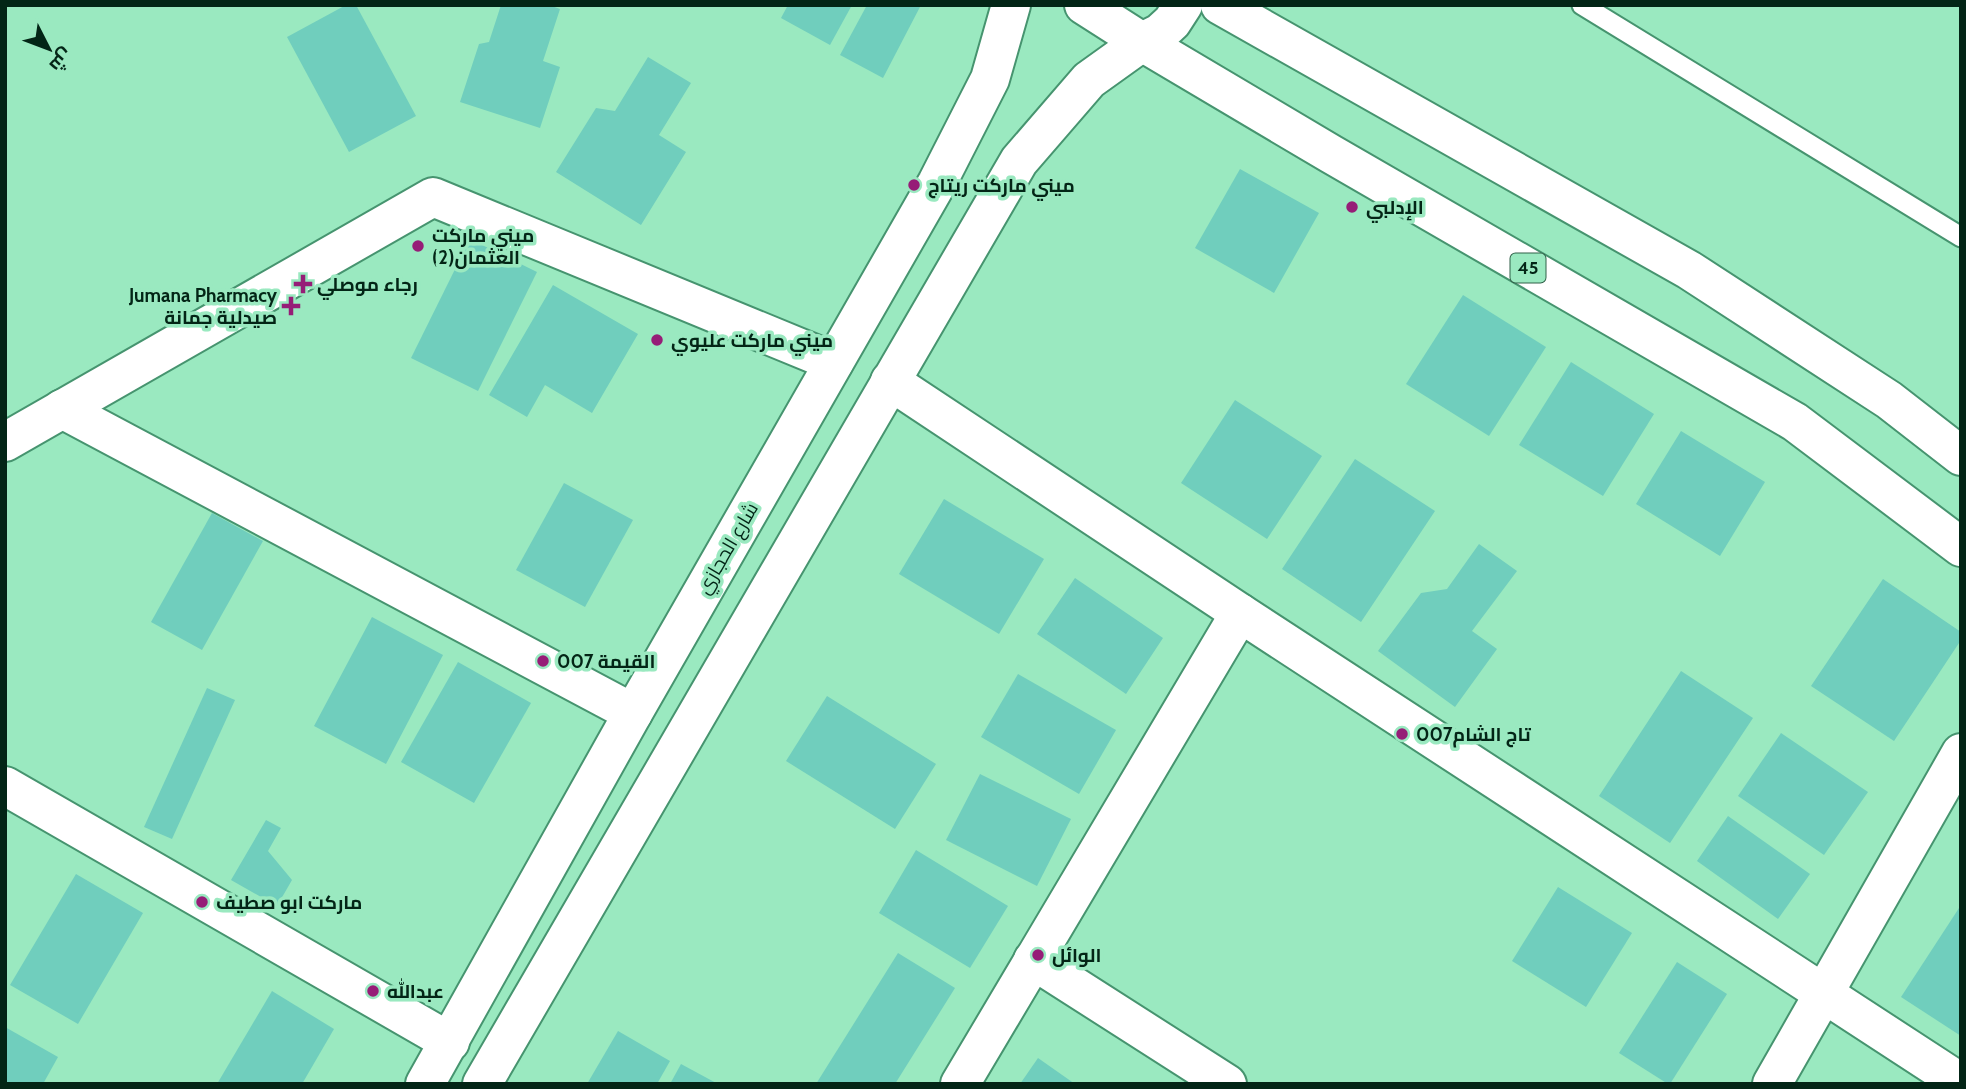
<svg xmlns="http://www.w3.org/2000/svg" width="1966" height="1089" viewBox="0 0 1966 1089" font-family="Cabin,Cairo,sans-serif">
  <style>
    .building { fill: #70cebd }
    .lines { fill: none; stroke-linecap: round; stroke-linejoin: round }
    .lane-casing { stroke: #46946f; stroke-width: 23 }
    .street-casing { stroke: #46946f; stroke-width: 42 }
    .secondary-casing { stroke: #46946f; stroke-width: 42 }
    .highway-casing { stroke: #46946f; stroke-width: 42 }
    .lane { stroke: #fff; stroke-width: 19 }
    .street { stroke: #fff; stroke-width: 38 }
    .secondary { stroke: #fff; stroke-width: 38 }
    .highway { stroke: #fff; stroke-width: 38 }
    .poi-dot { fill: #961d77; stroke: #9ae9c0; stroke-width: 2.5 }
    .labels { text-anchor: middle; stroke-width: 7; stroke-linejoin: round; paint-order: stroke }
    .shield { fill: #9ae9c0; stroke: #306049; stroke-width: 2 }
    .shield-label { font-size: 18px; font-weight: bold; fill: #032516 }
    .poi-label { font-size: 19px; font-weight: bold; fill: #032516; stroke: #9ae9c0; text-anchor: start }
    .street-label { font-size: 19px; fill: #032516; stroke: #9ae9c0 }
  </style>
  <rect width="100%" height="100%" fill="#9ae9c0"/>
  <!-- building -->
  <g class="building">
    <path d="M346,5H356L416,116L349,152L287,37Z"/>
    <path d="M501,5H549L560,9L543,61L560,67L540,128L460,102L479,44L489,42Z"/>
    <path d="M788,5H852L830,45L781,18Z"/>
    <path d="M867,5H921L883,78L840,55Z"/>
    <path d="M648,57L691,83L659,135L686,152L641,225L556,172L596,108L615,111Z"/>
    <path d="M1240,169L1319,213L1274,293L1195,248Z"/>
    <path d="M470,239L537,272L478,391L411,358Z"/>
    <path d="M553,285L638,334L592,413L545,385L527,417L489,395Z"/>
    <path d="M1463,295L1546,347L1489,436L1406,384Z"/>
    <path d="M1571,362L1654,414L1603,496L1519,445Z"/>
    <path d="M1235,400L1322,456L1267,539L1181,483Z"/>
    <path d="M1681,431L1765,482L1720,556L1636,504Z"/>
    <path d="M1355,459L1435,511L1361,622L1282,569Z"/>
    <path d="M564,483L633,520L585,607L516,570Z"/>
    <path d="M944,499L1044,559L999,634L899,574Z"/>
    <path d="M212,513L263,541L202,650L151,622Z"/>
    <path d="M1479,544L1517,571L1472,631L1497,649L1455,707L1378,651L1421,593L1447,589Z"/>
    <path d="M1075,578L1163,638L1126,694L1037,634Z"/>
    <path d="M1883,579L1961,632V640L1894,741L1811,686Z"/>
    <path d="M372,617L443,655L386,764L314,726Z"/>
    <path d="M458,662L531,703L474,803L401,762Z"/>
    <path d="M1681,671L1753,718L1670,843L1599,796Z"/>
    <path d="M1018,674L1116,730L1079,794L981,737Z"/>
    <path d="M207,688L235,700L172,839L144,827Z"/>
    <path d="M827,696L936,764L895,829L786,761Z"/>
    <path d="M1781,733L1868,792L1824,855L1738,796Z"/>
    <path d="M980,774L1071,819L1037,886L946,840Z"/>
    <path d="M1728,816L1810,874L1778,919L1697,861Z"/>
    <path d="M266,820L281,828L268,851L292,880L277,906L231,880Z"/>
    <path d="M916,850L1008,906L970,968L879,913Z"/>
    <path d="M76,874L143,913L78,1024L10,985Z"/>
    <path d="M1558,887L1632,933L1586,1007L1512,961Z"/>
    <path d="M1961,905V1036L1901,997Z"/>
    <path d="M898,953L955,988L895,1084H816Z"/>
    <path d="M1677,962L1727,994L1670,1084H1668L1619,1053Z"/>
    <path d="M272,991L334,1029L302,1084H217Z"/>
    <path d="M5,1027L58,1057L43,1084H5Z"/>
    <path d="M618,1031L670,1061L657,1084H587Z"/>
    <path d="M1038,1058L1075,1084H1020Z"/>
    <path d="M681,1064L718,1084H670Z"/>
  </g>
  <g class="lines">
    <!-- lane casing -->
    <g class="lane-casing">
      <path id="lane" d="M1582,5L1961,237"/>
    </g>
    <!-- street casing -->
    <g class="street-casing">
      <g id="street">
        <path d="M890,381L1240,613L1961,1083"/>
        <path d="M62,409L633,713"/>
        <path d="M5,442L433,197L834,362"/>
        <path d="M5,786L450,1042"/>
        <path d="M1033,960L1227,1084"/>
        <path d="M960,1084L1240,613"/>
        <path d="M1772,1084L1961,753"/>
      </g>
    </g>
    <!-- secondary casing -->
    <g class="secondary-casing">
      <g id="secondary">
        <path d="M425,1084L633,713L937,183L990,79L1011,5"/>
        <path d="M482,1084L1019,161L1089,80L1142,42L1160,33L1172,22L1183,5"/>
      </g>
    </g>
    <!-- highway casing -->
    <g class="highway-casing">
      <g id="highway">
        <path d="M1084,5L1142,42L1331,154L1795,422L1961,547"/>
        <path d="M1220,5L1689,270L1889,400L1961,456"/>
      </g>
    </g>
    <!-- lane -->
    <use href="#lane" class="lane"/>
    <!-- street -->
    <use href="#street" class="street"/>
    <!-- secondary -->
    <use href="#secondary" class="secondary"/>
    <!-- highway -->
    <use href="#highway" class="highway"/>
  </g>
  <!-- markers -->
  <g class="poi-dot">
    <circle cx="914" cy="185" r="7"/>
    <circle cx="1352" cy="207" r="7"/>
    <circle cx="418" cy="246" r="7"/>
    <path d="M299.5 273.5h7v7h7v7h-7v7h-7v-7h-7v-7h7z"/>
    <path d="M287.5 295.5h7v7h7v7h-7v7h-7v-7h-7v-7h7z"/>
    <circle cx="657" cy="340" r="7"/>
    <circle cx="543" cy="661" r="7"/>
    <circle cx="1402" cy="734" r="7"/>
    <circle cx="202" cy="902" r="7"/>
    <circle cx="1038" cy="955" r="7"/>
    <circle cx="373" cy="991" r="7"/>
  </g>
  <g class="labels">
    <!-- shield labels -->
    <rect class="shield" x="1510.5" y="253.5" width="35" height="29" rx="5"/>
    <g class="shield-label">
      <text x="1528" y="274">45</text>
    </g>
    <!-- poi labels -->
    <g class="poi-label">
      <text x="928" y="192">ميني ماركت ريتاج</text>
      <text x="1366" y="214">الإدلبي</text>
      <text x="432" y="242">ميني ماركت<tspan x="432" dy="22">العثمان(2)</tspan></text>
      <text x="317" y="291">رجاء موصلي</text>
      <text x="277" y="302" text-anchor="end">Jumana Pharmacy<tspan x="277" dy="22">صيدلية جمانة</tspan></text>
      <text x="671" y="347">ميني ماركت عليوي</text>
      <text x="557" y="668">القيمة 007</text>
      <text x="1416" y="741">تاج الشام007</text>
      <text x="216" y="909">ماركت ابو صطيف</text>
      <text x="1052" y="962">الوائل</text>
      <text x="387" y="998">عبدالله</text>
    </g>
    <!-- street labels -->
    <g class="street-label">
      <text transform="translate(727 548) rotate(-60)" y="7">شارع الحجازي</text>
    </g>
  </g>
  <!-- border -->
  <rect width="1966" height="1089" fill="none" stroke="#032516" stroke-width="14"/>
  <!-- north arrow -->
  <g transform="translate(49 49) rotate(132)" stroke="#9ae9c0" stroke-width="5" paint-order="stroke">
  <path d="M0-5L12 26L0 18L-12 26Z" fill="#032516"/>
  <text y="-10" font-size="19" font-weight="bold" text-anchor="middle" fill="#032516">ش</text>
  </g>
</svg>
